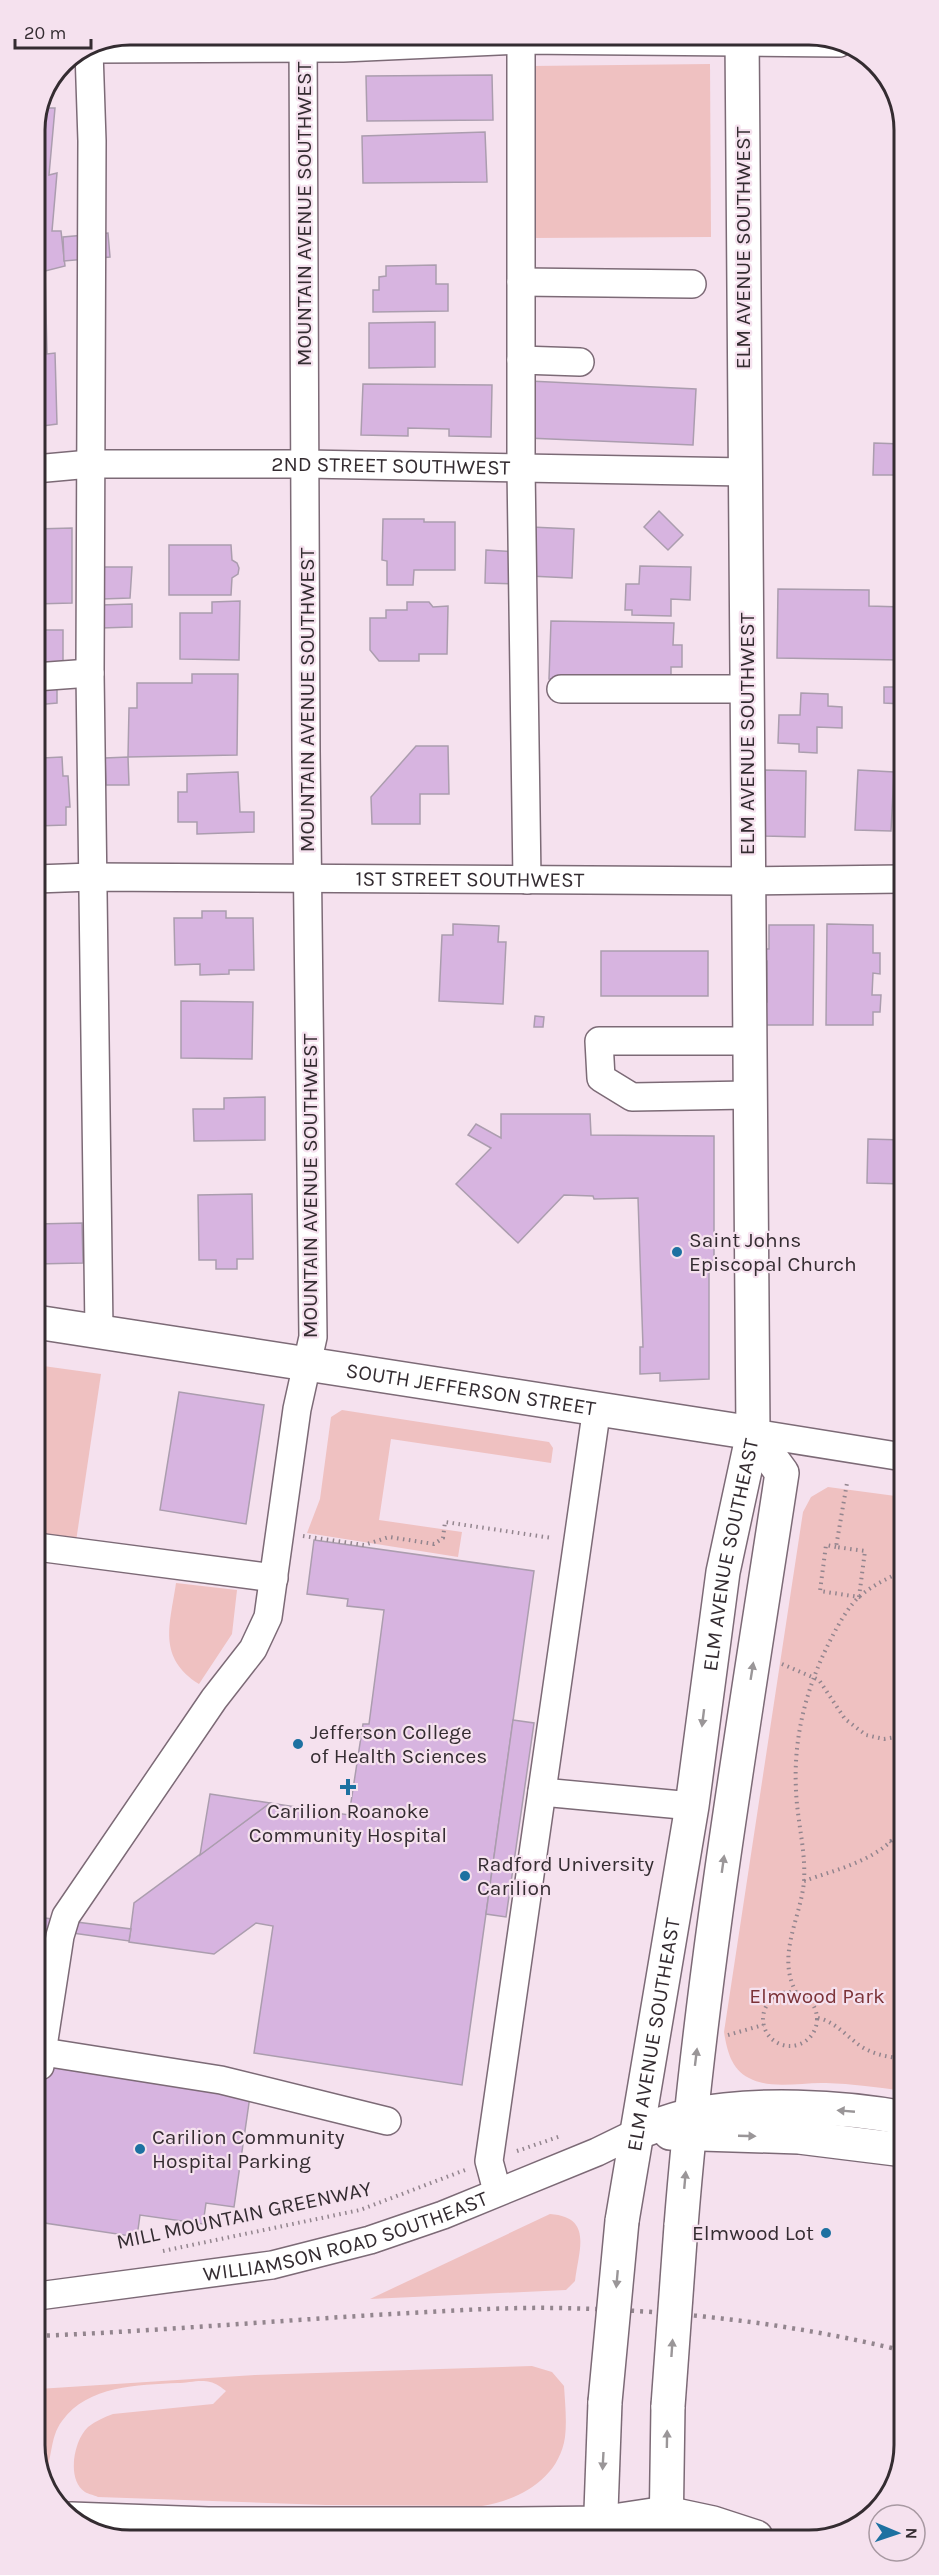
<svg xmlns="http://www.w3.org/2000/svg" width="939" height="2575" viewBox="0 0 939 2575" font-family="Karla,sans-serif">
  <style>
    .green { fill: #efc1c1 }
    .building { fill: #d7b4e0; stroke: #ab9dae; stroke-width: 1.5 }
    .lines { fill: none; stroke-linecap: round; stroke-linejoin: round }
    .minor-casing { stroke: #7c6a76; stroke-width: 30 }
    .major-casing { stroke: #7c6a76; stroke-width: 36 }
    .highway-casing { stroke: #7c6a76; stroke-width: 36 }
    .path { stroke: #93858e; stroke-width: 4; stroke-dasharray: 1.5 4.5; stroke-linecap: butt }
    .minor { stroke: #fff; stroke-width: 27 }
    .major { stroke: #fff; stroke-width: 33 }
    .highway { stroke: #fff; stroke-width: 33 }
    .rail { stroke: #93858e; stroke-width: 4.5; stroke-dasharray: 3 6; stroke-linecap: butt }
    .major-bridge-casing { stroke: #7c6a76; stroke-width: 36; stroke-linecap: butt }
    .major-bridge { stroke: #fff; stroke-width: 33 }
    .oneway { fill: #9a9698 }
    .poi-dot { fill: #1d71a1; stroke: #f5e1ee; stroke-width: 2 }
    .labels { text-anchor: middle; stroke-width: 4.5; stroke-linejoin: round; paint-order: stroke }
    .street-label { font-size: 21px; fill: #342c31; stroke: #f5e1ee }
    .poi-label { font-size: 21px; fill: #342c31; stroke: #f5e1ee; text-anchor: start }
    .park-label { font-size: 21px; fill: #7c3338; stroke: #f5e1ee }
    .rim { fill: none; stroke: #342c31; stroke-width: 3 }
  </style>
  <rect width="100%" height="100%" fill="#f5e1ee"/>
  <!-- green -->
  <g class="green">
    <path d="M710,64L711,237L532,238L531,66Z"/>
    <path d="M36,1365L101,1374L75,1548L37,1542Z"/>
    <path d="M342,1410L549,1442L553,1448L551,1463L391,1439L379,1520L462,1532L458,1557L307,1533L320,1499L331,1417Z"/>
    <path d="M828,1487L903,1497L904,2091C878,2087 852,2084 826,2083C802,2082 771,2090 749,2078C731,2069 727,2050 724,2032L803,1512L811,1497Z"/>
    <path d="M176,1583L237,1590L232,1634L199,1684C157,1657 170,1625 176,1583Z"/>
    <path d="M550,2214C593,2217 579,2249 575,2281L566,2290L370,2299Z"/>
    <path d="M532,2366L552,2372L564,2386C565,2402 567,2421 565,2437C559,2479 519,2500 482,2506L326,2505L98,2497C94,2495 88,2494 85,2492C66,2479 74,2440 88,2427C96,2421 104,2417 113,2414L213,2404L226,2391C222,2388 216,2383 210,2382C201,2379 187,2383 178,2383C138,2385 88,2385 62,2421C49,2438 53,2461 43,2478L38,2470V2389L255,2375Z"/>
  </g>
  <!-- building -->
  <g class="building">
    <path d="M492,75L493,120L367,121L366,76Z"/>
    <path d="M45,102L44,108H55L49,175L57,173L52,231H61L65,266L45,271L47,354L55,353L57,424L35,427V124Z"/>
    <path d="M485,132L487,182L363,183L362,136Z"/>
    <path d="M108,233L110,257L64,261L63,237Z"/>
    <path d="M436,265V284H448V311L373,312V290H379V277L386,276V266Z"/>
    <path d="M435,322V367L369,368V323Z"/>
    <path d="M529,381L696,389L693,445L527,438Z"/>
    <path d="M363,384L492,385L491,437L449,436V429L408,428V436L361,435Z"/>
    <path d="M874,443L902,444V475H873Z"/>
    <path d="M659,511L683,535L668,550L644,527Z"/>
    <path d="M383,519H424V522H455V570H414L413,585H387V561L382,560Z"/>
    <path d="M531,527L574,529L572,578L529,576Z"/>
    <path d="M72,528V603L35,604V529Z"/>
    <path d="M169,545H231L232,560L237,563L239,568L238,574L232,578L231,595H169Z"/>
    <path d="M486,550L516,552L515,584L485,583Z"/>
    <path d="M640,566L691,567L690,600L671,599V616L632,615V610H625L626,584H639Z"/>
    <path d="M102,567H132L130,598L102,599Z"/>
    <path d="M778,589L869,590V606L902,607V660L777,658Z"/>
    <path d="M240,601L239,660L180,659V613H212V602Z"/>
    <path d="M407,602H429L433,607L448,606L447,654H419V661H379L370,650V618H386V610H407Z"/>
    <path d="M132,604V627L101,628V605Z"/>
    <path d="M551,621L674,623L673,645H682V667H671V681L549,679Z"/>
    <rect x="37" y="630" width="26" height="32"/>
    <path d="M192,674H238L237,755L128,757L129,708H137V683H192Z"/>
    <path d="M57,680V703L35,705V682Z"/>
    <path d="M884,687H902V704L884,703Z"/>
    <path d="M801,693L828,694V706L842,707V728L817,727V753L799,752V744L778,743L779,715H800Z"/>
    <path d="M36,741H42V758L62,757L63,776H68L70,807H66V825L36,826Z"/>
    <path d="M416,746H448L449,794H420V824H372L371,797Z"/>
    <path d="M128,757L129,785H106L105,758Z"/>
    <path d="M765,770L806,771L805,837L764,836Z"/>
    <path d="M858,770L894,772L891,831L855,830Z"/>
    <path d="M238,772L240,812H254V832L197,834V822H178V792H187V774Z"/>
    <path d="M202,911H226V918H253L254,970H229V974L200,975V964L175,965L174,918H202Z"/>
    <path d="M453,924L499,926L498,942H506L503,1004L439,1001L442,935H453Z"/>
    <path d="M827,924L873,925V953H880V974L873,973L872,995H881L880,1012H873V1025H826Z"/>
    <path d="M769,925H814L813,1025H766V1016H762V1002H767V961H763V949H769Z"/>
    <rect x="601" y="951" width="107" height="45"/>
    <path d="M181,1001L253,1002L252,1059L181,1058Z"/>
    <path d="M535,1016L544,1017L543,1027H534Z"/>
    <path d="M265,1097V1140L194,1141L193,1109H224V1098Z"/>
    <path d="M501,1114H590L591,1135L714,1136V1261L709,1262V1379L660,1381V1373L640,1374V1347H643L638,1198L594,1199L593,1196L564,1195L518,1243L456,1184L491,1148L468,1135L476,1124L501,1138Z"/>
    <path d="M868,1139L903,1140V1184L867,1183Z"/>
    <path d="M252,1194L253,1259H237V1269H216V1260H199L198,1195Z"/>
    <path d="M82,1223L83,1263L36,1264V1224Z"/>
    <path d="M179,1392L264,1405L246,1524L160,1510Z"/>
    <path d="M314,1540L534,1571L462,2085L254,2053L273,1926L256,1923L214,1954L129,1942L134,1903L270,1803L349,1815L363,1724H369L384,1610L347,1606L348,1599L307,1594Z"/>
    <path d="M513,1720L534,1723L506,1917L486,1914Z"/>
    <path d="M210,1794L270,1803L200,1855L205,1824Z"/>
    <path d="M37,1858L43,1859L37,1909Z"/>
    <path d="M37,1917L131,1929L129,1941L37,1928Z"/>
    <path d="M37,2065L250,2096L234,2207L206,2203L203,2224L140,2215L137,2237L38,2222Z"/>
  </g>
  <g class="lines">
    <!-- minor casing -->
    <g class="minor-casing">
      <g id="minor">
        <path d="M521,35V468L527,880"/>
        <path d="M96,49L343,48L521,40L839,43"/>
        <path d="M89,51L92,141L90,673L99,1331"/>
        <path d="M521,282L692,284"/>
        <path d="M521,360L580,362"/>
        <path id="s1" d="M35,469L90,464H306L745,472"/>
        <path d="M35,677L90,673"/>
        <path d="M561,689H746"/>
        <path id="s2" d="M36,879L92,877L748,881L902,879"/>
        <path d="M748,1041H599L601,1078L632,1097L749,1095"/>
        <path d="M753,1433L903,1457"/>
        <path d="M37,1547L274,1578"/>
        <path d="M542,1792L692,1806"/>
        <path d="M37,2051L221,2080L387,2121"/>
        <path d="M40,2066L60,1936L66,1916L214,1699L253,1649L268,1617L297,1409L313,1337L306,751L303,35"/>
        <path d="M497,2191L489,2161L597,1407"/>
        <path id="s3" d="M38,2296L272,2265L370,2240L443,2215L597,2152L638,2132"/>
      </g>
    </g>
    <!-- major casing -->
    <g class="major-casing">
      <g id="major">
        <path id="s4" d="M36,1322L753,1433"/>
        <path d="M638,2132C656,2126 673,2119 691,2115C753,2102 842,2106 904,2118"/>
        <path d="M670,2133L799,2137L904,2150"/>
        <path id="s5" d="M622,2221L692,1806L723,1572L753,1433L742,35"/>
        <path d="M681,2226C701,1974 744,1724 782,1473L753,1433"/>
        <path d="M600,2538L605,2402"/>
        <path d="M666,2538L668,2406"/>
      </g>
    </g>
    <!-- highway casing -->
    <g class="highway-casing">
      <path id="highway" d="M71,2519L208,2524H518L600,2523L666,2513L713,2523L756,2537"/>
    </g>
    <!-- path -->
    <g class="path">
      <path d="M303,1536L364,1545L389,1537L434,1544L443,1538L445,1522L552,1538"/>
      <path d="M836,1547L826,1545L820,1591L859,1597L865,1551L836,1547L847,1483"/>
      <path d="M782,1664L819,1680L845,1719L866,1735L884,1739L903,1736"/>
      <path d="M890,1841L904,1850"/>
      <path d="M904,1845V1860"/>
      <path d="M804,1881C837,1869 887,1859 904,1823"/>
      <circle cx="790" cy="2019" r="27"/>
      <path d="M796,1992C776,1955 801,1918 804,1881C806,1851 797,1820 796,1790C793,1734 808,1682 834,1633C841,1620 849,1606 860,1596C873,1585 888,1578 903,1571"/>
      <path d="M818,2018C836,2022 847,2037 862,2047C875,2055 889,2057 904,2059"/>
      <path d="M728,2035L763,2025"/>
      <path d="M517,2151L561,2136"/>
      <path d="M163,2251L360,2210L465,2170"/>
    </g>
    <!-- minor -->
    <use href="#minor" class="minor"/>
    <!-- major -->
    <use href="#major" class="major"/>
    <!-- highway -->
    <use href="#highway" class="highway"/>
    <!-- rail -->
    <path class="rail" d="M38,2336C155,2331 273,2321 391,2314C447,2311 503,2307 559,2308C675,2310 791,2323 904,2351"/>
    <!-- major-bridge casing -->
    <g class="major-bridge-casing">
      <g id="major-bridge">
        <path d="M605,2402L622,2221"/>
        <path d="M668,2406L681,2226"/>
      </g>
    </g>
    <!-- major-bridge -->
    <use href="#major-bridge" class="major-bridge"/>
  </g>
  <!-- one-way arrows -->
  <defs><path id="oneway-solid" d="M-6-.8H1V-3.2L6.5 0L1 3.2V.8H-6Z" transform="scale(1.5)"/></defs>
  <g class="oneway">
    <use href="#oneway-solid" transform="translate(752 1671) rotate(-81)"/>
    <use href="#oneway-solid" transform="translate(703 1718) rotate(97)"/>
    <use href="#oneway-solid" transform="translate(723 1864) rotate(-82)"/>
    <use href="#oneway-solid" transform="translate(696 2057) rotate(-83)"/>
    <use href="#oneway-solid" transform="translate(846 2111) rotate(-175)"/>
    <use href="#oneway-solid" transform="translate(747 2136) rotate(2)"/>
    <use href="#oneway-solid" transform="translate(685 2180) rotate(-85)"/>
    <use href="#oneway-solid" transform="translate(617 2279) rotate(95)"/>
    <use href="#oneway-solid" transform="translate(672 2348) rotate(-86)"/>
    <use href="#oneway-solid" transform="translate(667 2439) rotate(-89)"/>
    <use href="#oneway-solid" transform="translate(603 2461) rotate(93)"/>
  </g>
  <!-- markers -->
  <g class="poi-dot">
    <circle cx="677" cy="1252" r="6"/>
    <circle cx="298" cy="1744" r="6"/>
    <path d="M345 1778h6v6h6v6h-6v6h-6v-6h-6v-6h6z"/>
    <circle cx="465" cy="1876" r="6"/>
    <circle cx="140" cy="2149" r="6"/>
    <circle cx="826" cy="2233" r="6"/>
  </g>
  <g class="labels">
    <!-- street labels -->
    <g class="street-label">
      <text transform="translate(304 214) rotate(-90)" y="7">MOUNTAIN AVENUE SOUTHWEST</text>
      <text transform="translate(743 248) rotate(-90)" y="7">ELM AVENUE SOUTHWEST</text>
      <text dy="7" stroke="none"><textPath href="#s1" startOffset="356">2ND STREET SOUTHWEST</textPath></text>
      <text transform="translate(307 700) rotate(-90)" y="7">MOUNTAIN AVENUE SOUTHWEST</text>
      <text transform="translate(747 734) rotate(-90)" y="7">ELM AVENUE SOUTHWEST</text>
      <text dy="7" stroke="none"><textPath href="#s2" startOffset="434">1ST STREET SOUTHWEST</textPath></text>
      <text transform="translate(310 1186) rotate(-90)" y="7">MOUNTAIN AVENUE SOUTHWEST</text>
      <text dy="7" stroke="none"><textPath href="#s4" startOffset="440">SOUTH JEFFERSON STREET</textPath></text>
      <text dy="7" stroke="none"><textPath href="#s5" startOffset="675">ELM AVENUE SOUTHEAST</textPath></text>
      <text dy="7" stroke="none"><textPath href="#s5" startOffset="189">ELM AVENUE SOUTHEAST</textPath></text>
      <text transform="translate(244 2215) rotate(-12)" y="7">MILL MOUNTAIN GREENWAY</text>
      <text dy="7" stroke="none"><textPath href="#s3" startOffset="314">WILLIAMSON ROAD SOUTHEAST</textPath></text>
    </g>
    <!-- poi labels -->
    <g class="poi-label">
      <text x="689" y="1247">Saint Johns<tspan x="689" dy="24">Episcopal Church</tspan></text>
      <text x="310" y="1739">Jefferson College<tspan x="310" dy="24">of Health Sciences</tspan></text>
      <text x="348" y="1818" text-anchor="middle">Carilion Roanoke<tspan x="348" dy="24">Community Hospital</tspan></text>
      <text x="477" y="1871">Radford University<tspan x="477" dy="24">Carilion</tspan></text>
      <text x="152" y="2144">Carilion Community<tspan x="152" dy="24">Hospital Parking</tspan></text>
      <text x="814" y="2240" text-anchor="end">Elmwood Lot</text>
    </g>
    <!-- park labels -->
    <g class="park-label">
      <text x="817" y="2003">Elmwood Park</text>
    </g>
  </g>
  <!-- crop -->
  <path d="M0 0H939V2575H0ZM130 45H809A85 85 0 0 1 894 130V2445A85 85 0 0 1 809 2530H130A85 85 0 0 1 45 2445V130A85 85 0 0 1 130 45Z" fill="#f5e1ee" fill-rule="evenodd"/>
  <path class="rim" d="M130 45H809A85 85 0 0 1 894 130V2445A85 85 0 0 1 809 2530H130A85 85 0 0 1 45 2445V130A85 85 0 0 1 130 45Z"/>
  <!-- north arrow -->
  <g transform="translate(897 2533) rotate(92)"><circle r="28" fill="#f5e1ee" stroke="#a899a2" stroke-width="1.5"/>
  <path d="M0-4.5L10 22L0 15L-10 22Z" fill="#1d71a1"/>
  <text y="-9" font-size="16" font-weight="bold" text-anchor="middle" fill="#342c31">N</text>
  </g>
  <!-- scale -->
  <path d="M15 39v9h76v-9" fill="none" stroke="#342c31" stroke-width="3"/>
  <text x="24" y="39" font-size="18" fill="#342c31" stroke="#f5e1ee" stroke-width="4.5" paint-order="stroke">20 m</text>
</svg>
